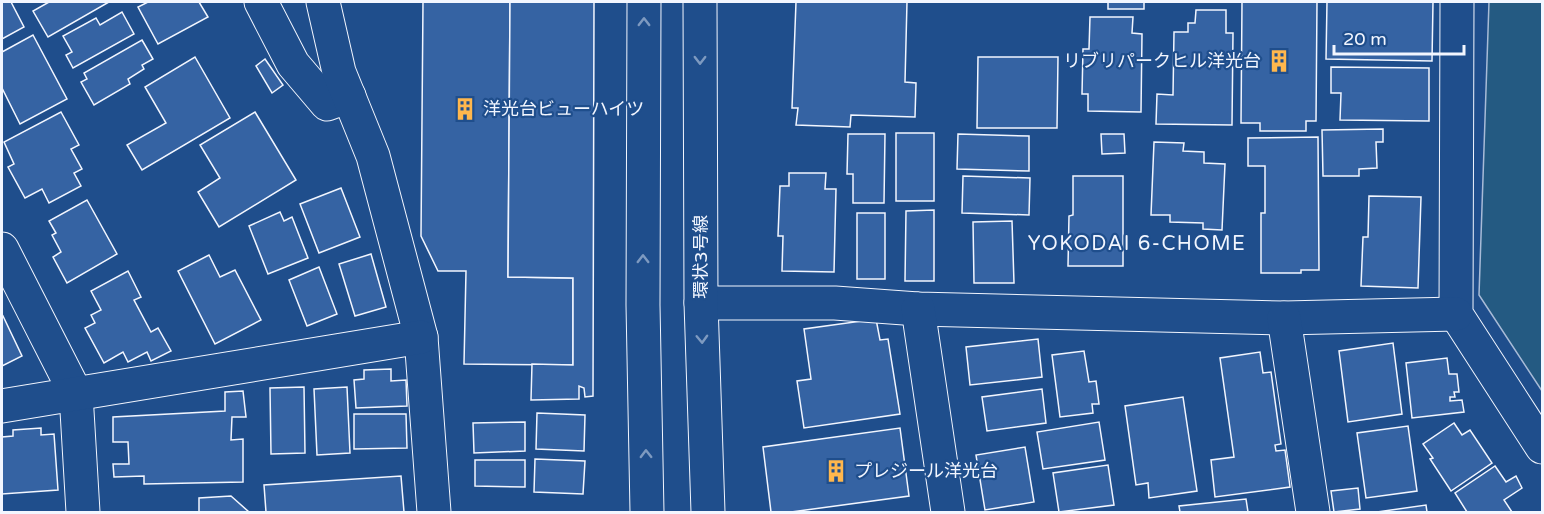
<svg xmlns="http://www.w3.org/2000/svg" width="1544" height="514" viewBox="0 0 1544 514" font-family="'Varela Round','Noto Sans JP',sans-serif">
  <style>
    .green { fill: #245a82; stroke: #a8bbd7; stroke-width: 1.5 }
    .building { fill: #3563a3; stroke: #f2f6ff; stroke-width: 1.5 }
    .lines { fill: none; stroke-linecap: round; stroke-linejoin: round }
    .minor-casing { stroke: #f2f6ff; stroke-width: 35 }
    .tertiary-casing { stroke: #f2f6ff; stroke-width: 35 }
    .minor { stroke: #1f4e8c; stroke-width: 33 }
    .tertiary { stroke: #1f4e8c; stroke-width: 33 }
    .oneway { stroke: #7e9ac0 }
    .labels { text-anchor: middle; stroke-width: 4.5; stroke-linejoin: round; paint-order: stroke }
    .poi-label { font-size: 18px; fill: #f2f6ff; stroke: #1f4e8c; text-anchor: start }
    .street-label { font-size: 18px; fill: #f2f6ff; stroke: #1f4e8c }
    .neighbourhood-label { font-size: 20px; letter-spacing: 1.5px; fill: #f2f6ff; stroke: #1f4e8c }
  </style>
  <rect width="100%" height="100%" fill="#1f4e8c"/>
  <!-- green -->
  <path class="green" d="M1489,2H1542V391L1479,295Z"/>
  <!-- building -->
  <g class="building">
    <path d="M2,2H11L24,27L2,39Z"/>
    <path d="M49,2H109L48,37L33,11Z"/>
    <path d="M148,2H199L208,17L158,44L138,7Z"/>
    <path d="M423,2H510L508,277L573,278V365L464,364L466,271H438L421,236Z"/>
    <path d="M510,2H594L593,396L585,397L584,388L579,386V399L531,400L532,364L573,365V278L508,277Z"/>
    <path d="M796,2H907L905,82L916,83L915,117L851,115L850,127L796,125L798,108H792Z"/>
    <rect x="1108" y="2" width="36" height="7"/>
    <path d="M1242,2H1317L1316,121H1306V131H1260V123H1241Z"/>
    <path d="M1327,2H1433L1432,61L1326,59Z"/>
    <path d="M1196,10H1226V33H1233L1232,125L1156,124L1157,94L1173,95L1174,32H1188V23H1195Z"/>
    <path d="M122,12L134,34L73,68L66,55L72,52L63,36L96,18L100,25Z"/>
    <path d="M1090,17H1133L1132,33L1142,34L1141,112L1088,111V94H1082L1083,49H1089Z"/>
    <path d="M33,35L67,99L20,124L2,88V52Z"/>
    <path d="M142,40L153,59L142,65L144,69L128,79L130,84L94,105L81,82L87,79L84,73Z"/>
    <path d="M195,57L230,118L142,170L127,145L166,123L145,87Z"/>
    <path d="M978,57H1058L1057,128H977Z"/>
    <path d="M265,59L283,85L272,93L256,66Z"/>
    <path d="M1331,67L1429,68V121L1340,120L1341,93H1331Z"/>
    <path d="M61,112L79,145L71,149L82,169L74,173L81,186L49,203L42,189L25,198L8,167L14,164L4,142Z"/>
    <path d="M255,112L296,180L219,227L198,192L220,178L200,145Z"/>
    <path d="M1383,129V142H1376L1377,168L1359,169V176H1323L1322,130Z"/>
    <rect x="896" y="133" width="38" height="68"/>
    <path d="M848,134H885L884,203H853V174H847Z"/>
    <path d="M958,134L1029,136V171L957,169Z"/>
    <path d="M1101,134H1124L1125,153L1102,154Z"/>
    <path d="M1318,137L1319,270H1301V273H1261V213H1265V166H1248V138Z"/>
    <path d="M1154,142L1184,143L1183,151L1204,152V163L1225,164L1222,230L1203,229V223L1170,222V215H1151Z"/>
    <path d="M789,173H826L825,189H836L834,272L782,271L783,236H778L780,186H789Z"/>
    <path d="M963,176L1030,178L1029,215L962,213Z"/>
    <path d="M1073,176H1123V266H1068L1069,216L1073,215Z"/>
    <path d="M341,188L360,237L319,253L300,204Z"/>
    <path d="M1369,196L1421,197L1418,288L1361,286L1363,237H1368Z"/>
    <path d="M87,200L117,254L67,283L53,257L61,252L52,235L56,233L49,221Z"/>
    <path d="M934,210V281H905L906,211Z"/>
    <path d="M280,212L284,221L292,217L308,258L268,274L249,226Z"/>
    <rect x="857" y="213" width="28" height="66"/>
    <path d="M1012,221L1014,283H974L973,222Z"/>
    <path d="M371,254L386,307L355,316L339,264Z"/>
    <path d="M209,255L220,277L235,270L261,320L215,344L178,271Z"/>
    <path d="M319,267L337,314L307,326L289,280Z"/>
    <path d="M128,271L141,297L134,300L151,332L158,328L171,351L151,361L147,352L128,362L123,352L104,363L85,328L95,323L91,315L101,310L91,291Z"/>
    <path d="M3,316L22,356L2,366V317Z"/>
    <path d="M876,319L880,340L888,339L900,414L804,428L797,381L811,379L804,329Z"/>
    <path d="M1038,339L1042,377L970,385L966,347Z"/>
    <path d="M1393,343L1402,414L1348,422L1339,351Z"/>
    <path d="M1084,351L1089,382L1096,381L1099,404H1092L1093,413L1060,417L1052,355Z"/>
    <path d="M1260,352L1263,373L1271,372L1281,444L1275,445L1276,451L1285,450L1290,487L1215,497L1211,460L1234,457L1220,358Z"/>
    <path d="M1447,358L1449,374H1457L1459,392H1454L1455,397H1450V401L1462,400L1464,412L1412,418L1406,363Z"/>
    <path d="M391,369V381L406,380L407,406L356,408L354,380L364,379V370Z"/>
    <path d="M304,387L305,453L271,454L270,388Z"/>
    <path d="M347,387L350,453L317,455L314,389Z"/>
    <path d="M1042,389L1046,423L987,431L982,397Z"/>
    <path d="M243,391L246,417H232L231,440L243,439V482L144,484V476L114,477L113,464H129L128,442H113V417L225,411V392Z"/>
    <path d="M1183,397L1197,491L1149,498L1148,483L1136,485L1125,406Z"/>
    <path d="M537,413L585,415L584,451L536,449Z"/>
    <path d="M354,414H406L407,448L354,449Z"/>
    <path d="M525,422V451L474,453L473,423Z"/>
    <path d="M1099,422L1105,460L1043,469L1037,432Z"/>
    <path d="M1454,423L1462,435L1470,430L1492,463L1451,491L1430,459L1433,458L1423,444Z"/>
    <path d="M1408,426L1417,491L1366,498L1357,433Z"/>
    <path d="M41,428V435L54,434L58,490L2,494V437L13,436V430Z"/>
    <path d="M900,428L909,496L791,512H771L763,447Z"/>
    <path d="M1025,447L1034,502L985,510L976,455Z"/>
    <path d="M535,459L585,461L583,494L534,492Z"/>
    <path d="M475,460H525V487L475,486Z"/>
    <path d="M1108,465L1114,505L1059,512L1053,473Z"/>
    <path d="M1495,466L1506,482L1516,476L1522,488L1504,500L1512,512H1467L1455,493Z"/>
    <path d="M401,476L404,512H266L264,485Z"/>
    <path d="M1358,488L1360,509L1334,512L1331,491Z"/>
    <path d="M231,496L249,512H199V498Z"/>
    <path d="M1246,499L1248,512H1180L1179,506Z"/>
    <path d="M1426,505L1427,512H1377Z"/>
  </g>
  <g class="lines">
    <!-- minor casing -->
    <g class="minor-casing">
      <g id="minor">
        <path d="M261,2L293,64L327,104L349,96"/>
        <path d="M323,2L339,72L373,156L421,337L434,512"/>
        <path d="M1457,2L1456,314L1542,447"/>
        <path d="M2,249L76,394L83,512"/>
        <path d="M701,303H835L918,309L1284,318L1456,314"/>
        <path d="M918,309L948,512"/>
        <path d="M1284,318L1313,512"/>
        <path d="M2,406L421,337"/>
      </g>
    </g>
    <!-- tertiary casing -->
    <g class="tertiary-casing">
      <g id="tertiary">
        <path d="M644,2L643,305L647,512"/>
        <path d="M700,2L701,303L708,512"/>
      </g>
    </g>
    <!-- minor -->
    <use href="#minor" class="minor"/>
    <!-- tertiary -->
    <use href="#tertiary" class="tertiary"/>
  </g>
  <!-- one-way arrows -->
  <defs><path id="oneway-chevron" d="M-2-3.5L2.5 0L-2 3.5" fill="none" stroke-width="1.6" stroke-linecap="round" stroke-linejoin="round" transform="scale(1.5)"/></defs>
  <g class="oneway">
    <use href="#oneway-chevron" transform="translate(644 22) rotate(-90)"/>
    <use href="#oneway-chevron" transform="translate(700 60) rotate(90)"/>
    <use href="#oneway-chevron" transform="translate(643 259) rotate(-90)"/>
    <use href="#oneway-chevron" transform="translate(702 339) rotate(88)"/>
    <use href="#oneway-chevron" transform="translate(646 454) rotate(-91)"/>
  </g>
  <!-- icons -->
  <defs>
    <g id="building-bare" transform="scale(1.8)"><path d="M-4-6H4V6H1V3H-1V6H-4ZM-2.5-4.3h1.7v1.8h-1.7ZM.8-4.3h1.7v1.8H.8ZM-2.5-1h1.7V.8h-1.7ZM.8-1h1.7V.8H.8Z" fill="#ffb74d" stroke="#1f4e8c" stroke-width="2.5" paint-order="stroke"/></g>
  </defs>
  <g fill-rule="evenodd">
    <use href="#building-bare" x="1279" y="61"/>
    <use href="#building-bare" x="465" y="109"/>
    <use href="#building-bare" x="836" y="471"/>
  </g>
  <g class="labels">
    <!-- poi labels -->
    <g class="poi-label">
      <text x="1261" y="67" text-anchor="end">リブリパークヒル洋光台</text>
      <text x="483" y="115">洋光台ビューハイツ</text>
      <text x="854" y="477">プレジール洋光台</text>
    </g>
    <!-- street labels -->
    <g class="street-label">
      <text transform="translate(701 257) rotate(-90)" y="6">環状3号線</text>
    </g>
    <!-- neighbourhood labels -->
    <g class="neighbourhood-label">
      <text x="1137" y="250">YOKODAI 6-CHOME</text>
    </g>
  </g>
  <!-- border -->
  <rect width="1544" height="514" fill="none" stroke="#f2f6ff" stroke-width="6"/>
  <!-- scale -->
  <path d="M1334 45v9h130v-9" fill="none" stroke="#f2f6ff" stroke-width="3"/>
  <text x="1343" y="45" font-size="18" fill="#f2f6ff" stroke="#1f4e8c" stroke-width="4.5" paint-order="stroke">20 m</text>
</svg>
